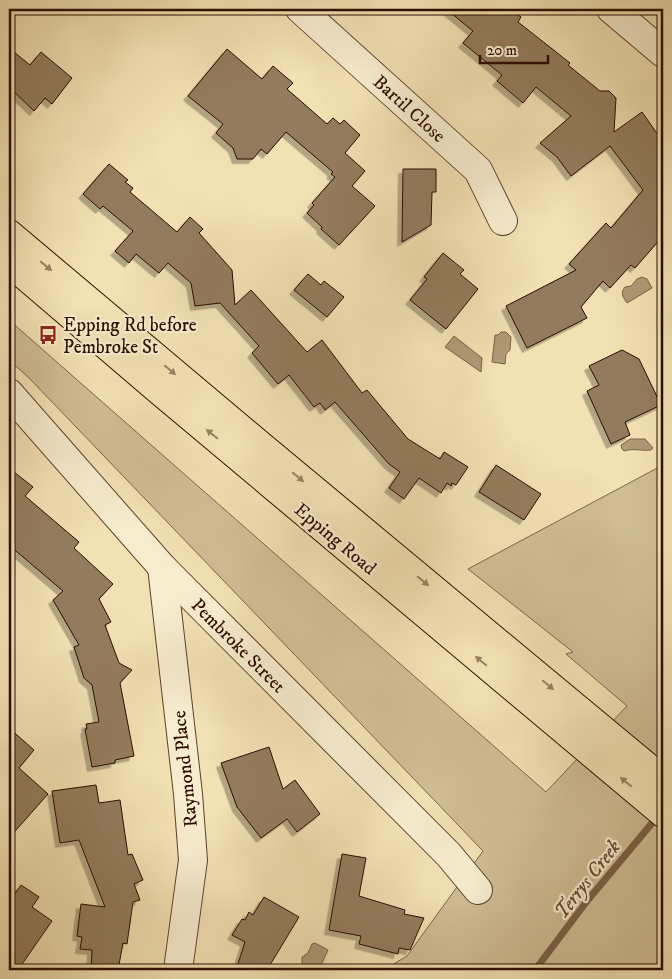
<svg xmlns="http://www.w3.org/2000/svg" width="672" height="979" viewBox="0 0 672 979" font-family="'IM FELL DW Pica',serif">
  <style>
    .green { fill: #d0bd95; stroke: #7e644a }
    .water { fill: #af9976; stroke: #7b6147 }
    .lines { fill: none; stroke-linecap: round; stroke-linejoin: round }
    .stream { stroke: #7b6147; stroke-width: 7 }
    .building { fill: #937b5d; stroke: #2c0c00; filter: url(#shadow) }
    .minor-casing { stroke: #5e412d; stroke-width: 30 }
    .major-casing { stroke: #2c0c00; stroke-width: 30 }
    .minor { stroke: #f7ecce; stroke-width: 28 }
    .major { stroke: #f2e1b3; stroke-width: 28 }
    .oneway { fill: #998162 }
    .labels { text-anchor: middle; stroke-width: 4.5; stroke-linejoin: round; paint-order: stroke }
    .street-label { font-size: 19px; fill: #2c0c00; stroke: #f7ecce }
    .poi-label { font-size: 19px; fill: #2c0c00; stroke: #f7ecce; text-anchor: start }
    .water-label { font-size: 20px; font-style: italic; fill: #674b35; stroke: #f7ecce }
  </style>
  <defs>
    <filter id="shadow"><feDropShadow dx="-4.5" dy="4.5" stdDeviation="0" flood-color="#0004"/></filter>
  </defs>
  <rect width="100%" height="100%" fill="#f2e1b3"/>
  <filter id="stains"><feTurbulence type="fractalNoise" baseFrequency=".004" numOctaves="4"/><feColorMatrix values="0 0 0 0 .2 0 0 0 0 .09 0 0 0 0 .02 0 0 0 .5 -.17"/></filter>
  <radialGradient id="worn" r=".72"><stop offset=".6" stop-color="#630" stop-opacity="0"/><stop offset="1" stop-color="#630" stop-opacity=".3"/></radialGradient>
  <!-- green -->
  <path class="green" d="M9,320L546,792L627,706L566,654L573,652L468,569L663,465V970H388L389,967L407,956L483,851L29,378L9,360Z"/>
  <!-- water -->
  <g class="water">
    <path d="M642,277L647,279L652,288L627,303C623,297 620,293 625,287L631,286L637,279Z"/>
    <path d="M501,332H506L511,337L510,350L506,354L505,364L492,362L495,335H498Z"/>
    <path d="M454,336L482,358L481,372L445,347Z"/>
    <path d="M630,439H645L653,448L651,450C641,451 633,448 624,451L622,449L621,445Z"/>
    <path d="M315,943L328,950L319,970L302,969V957L308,953L312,944Z"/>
  </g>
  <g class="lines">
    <!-- stream -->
    <path class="stream" d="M535,970L587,901L658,816"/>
  </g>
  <!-- building -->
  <g class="building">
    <path d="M446,9H510L521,17L518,22L570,63L568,65L600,91H609L616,98L614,132L642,112L663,142V236L635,268L631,265L610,288L603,281L581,307L587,318L527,348L506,306L576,270L569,264L606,223L611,228L643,190L610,146L571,176L557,157L540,143L571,116L536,87L523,103L497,81L502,75L463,43L473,31Z"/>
    <path d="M9,48L30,65L41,52L72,78L52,104L45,98L34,111L9,87Z"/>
    <path d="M227,49L262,79L273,66L293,83L287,89L327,124L333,118L340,124L344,120L360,135L345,153L365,171L352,186L375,206L339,245L321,229L322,227L307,213L314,205L312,203L335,177L331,174L333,172L286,132L267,154L261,149L253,159H237L233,148L216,133L223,124L188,96Z"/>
    <path d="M109,164L128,180L125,182L133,188L130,192L177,232L190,217L203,229L199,233L232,270L235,305L251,290L307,352L322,340L362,393L367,390L408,439L440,459L444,452L468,467L456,485L452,483L451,486L447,483L441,493L419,478L404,499L389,488L400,472L389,464L335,402L325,410L320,403L314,407L289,375L278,384L252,353L259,346L220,303L195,306L191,283L168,263L159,273L136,254L129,263L115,251L133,231L103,206L100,209L83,194Z"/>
    <path d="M403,169H436V192H432L431,225L402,242Z"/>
    <path d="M443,253L464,270L460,274L478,289L446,329L410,300L427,279L424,277Z"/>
    <path d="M308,274L321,285L324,281L344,297L327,317L294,290Z"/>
    <path d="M622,350L639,359L661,405L625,422L630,435L611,444L587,391L599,385L589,366Z"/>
    <path d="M496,465L541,494L524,520L479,492Z"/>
    <path d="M9,468L33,487L25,496L79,542L74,548L113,584L99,599L111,622L105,625L119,663L132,670L120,683L134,756L115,760V763L92,767L85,729H87L86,724L99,722L92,685L84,678L74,647L79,645L53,600L63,591L9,545Z"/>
    <path d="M9,728L34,750L19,768L48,794L9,838Z"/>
    <path d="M269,747L283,789L295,780L320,814L297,832L287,819L261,838L237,807L221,763Z"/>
    <path d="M96,785L99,803L120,800L128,855L132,854L143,880L134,884L140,900L133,902L127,944L123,943L118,970H91L92,950L80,949L82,937L77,936L81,904L105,907L79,840L60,843L52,791Z"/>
    <path d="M342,854L366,858L359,896L405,910L404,914L424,918L410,950L399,948L398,954L359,944L361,936L329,930Z"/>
    <path d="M21,885L39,897L32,907L52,921L18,970H9V902Z"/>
    <path d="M264,897L299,917L267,970H236L245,942L232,935L242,919L245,920L249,912L253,915Z"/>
  </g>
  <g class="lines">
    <!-- minor casing -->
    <g class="minor-casing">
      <g id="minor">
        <path d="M300,9L478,170L503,221"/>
        <path d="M611,9L663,53"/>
        <path d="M9,393L162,567L449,855L478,890"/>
        <path d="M162,567L188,794L193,860L178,970"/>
      </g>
    </g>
    <!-- major casing -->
    <g class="major-casing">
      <g id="major">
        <path d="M9,234L261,446L663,780"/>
        <path d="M9,262L160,391L663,813"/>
      </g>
    </g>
    <!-- minor -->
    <use href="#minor" class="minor"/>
    <!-- major -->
    <use href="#major" class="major"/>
  </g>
  <!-- one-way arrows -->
  <defs><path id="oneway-solid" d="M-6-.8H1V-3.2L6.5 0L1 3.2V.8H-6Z" transform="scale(1.25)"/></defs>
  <g class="oneway">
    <use href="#oneway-solid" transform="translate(46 266) rotate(40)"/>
    <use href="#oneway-solid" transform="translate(170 370) rotate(40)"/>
    <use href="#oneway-solid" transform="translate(212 434) rotate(-141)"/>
    <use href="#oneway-solid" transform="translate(298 477) rotate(40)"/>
    <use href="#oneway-solid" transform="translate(423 581) rotate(40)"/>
    <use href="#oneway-solid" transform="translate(481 661) rotate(-140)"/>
    <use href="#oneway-solid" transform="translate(548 685) rotate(40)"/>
    <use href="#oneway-solid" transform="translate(626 782) rotate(-140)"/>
  </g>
  <!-- icons -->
  <defs>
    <g id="bus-bare" transform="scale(1.5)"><path d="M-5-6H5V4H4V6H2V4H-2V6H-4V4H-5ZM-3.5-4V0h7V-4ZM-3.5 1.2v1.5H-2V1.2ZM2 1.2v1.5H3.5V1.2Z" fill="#8f2418" stroke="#f7ecce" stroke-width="2.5" paint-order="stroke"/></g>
  </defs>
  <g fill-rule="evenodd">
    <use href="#bus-bare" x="48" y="335"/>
  </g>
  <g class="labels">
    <!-- street labels -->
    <g class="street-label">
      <text transform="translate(410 108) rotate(42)" y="7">Bartil Close</text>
      <text transform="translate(336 538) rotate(40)" y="7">Epping Road</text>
      <text transform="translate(239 645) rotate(45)" y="7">Pembroke Street</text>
      <text transform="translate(184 769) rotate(-96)" y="7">Raymond Place</text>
    </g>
    <!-- poi labels -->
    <g class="poi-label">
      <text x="63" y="331">Epping Rd before<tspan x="63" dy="22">Pembroke St</tspan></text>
    </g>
    <!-- water labels -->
    <g class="water-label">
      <text transform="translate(587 879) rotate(-52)" y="7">Terrys Creek</text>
    </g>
  </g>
  <!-- margin -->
  <rect width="672" height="979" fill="none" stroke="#f2e1b3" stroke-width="30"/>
  <rect x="10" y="10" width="652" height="959" fill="none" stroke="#2c0c00" stroke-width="2.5"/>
  <rect x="15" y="15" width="642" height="949" fill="none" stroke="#2c0c00"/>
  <!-- scale -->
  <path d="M480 55v8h68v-8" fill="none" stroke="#2c0c00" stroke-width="2.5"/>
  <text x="487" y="55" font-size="15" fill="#2c0c00" stroke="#f7ecce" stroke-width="4" paint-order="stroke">20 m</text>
  <rect width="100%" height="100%" filter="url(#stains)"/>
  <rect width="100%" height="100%" fill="url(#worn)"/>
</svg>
